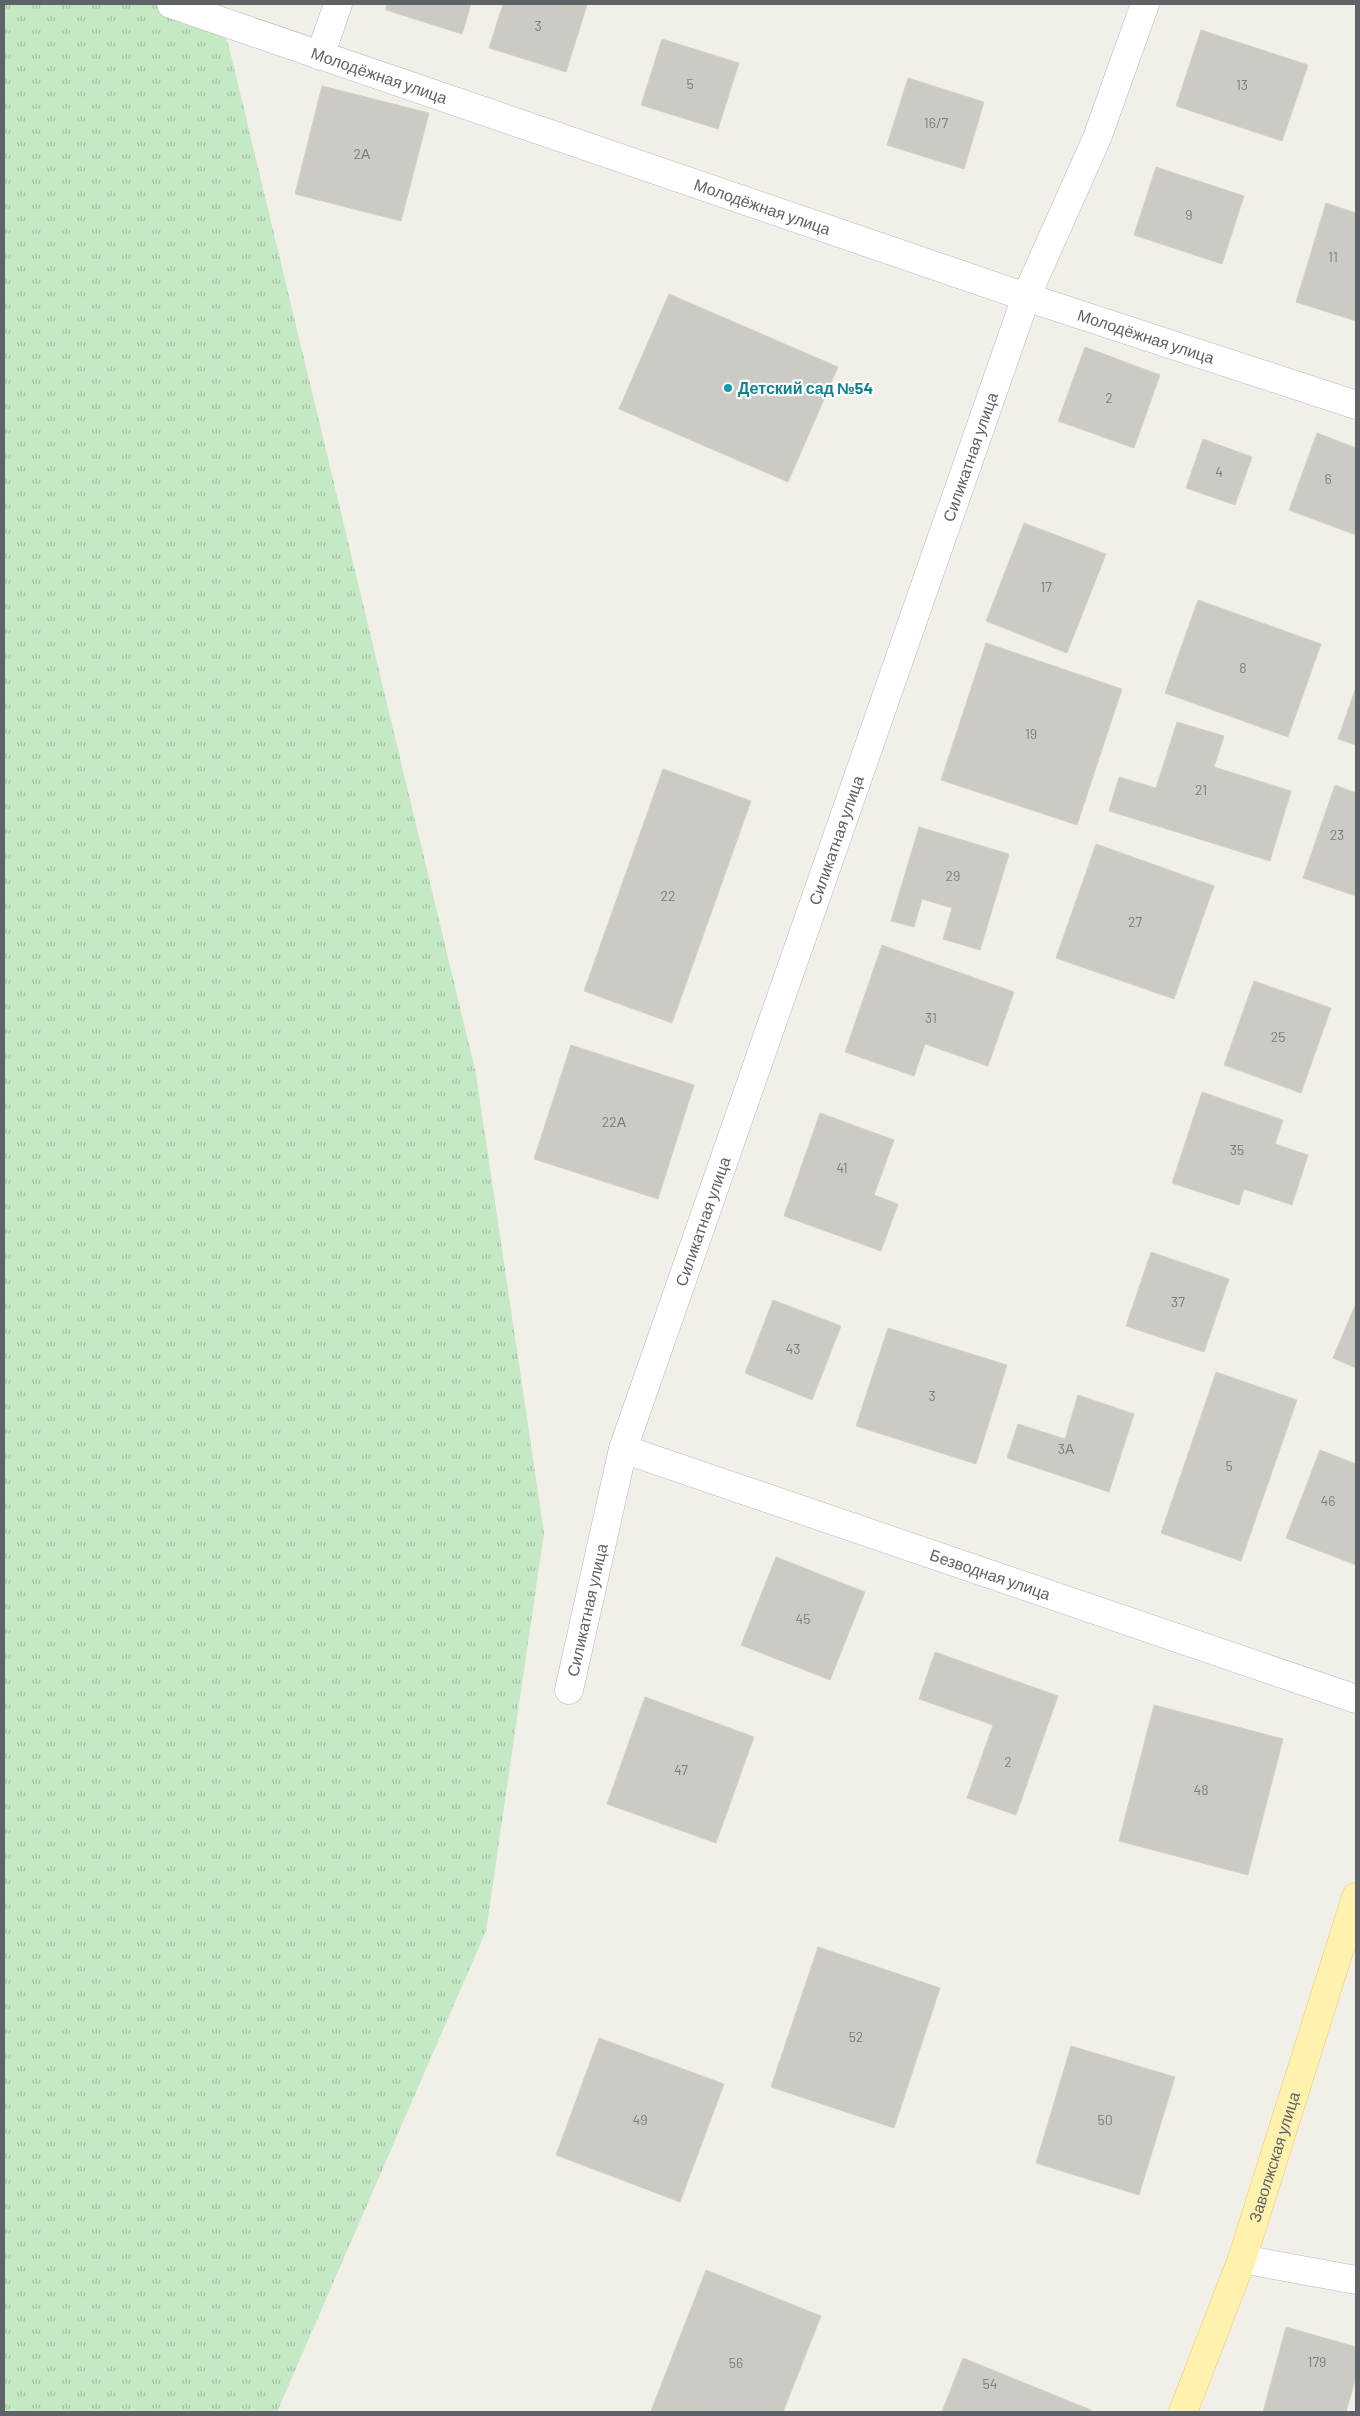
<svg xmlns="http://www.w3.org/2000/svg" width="1360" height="2416" viewBox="0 0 1360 2416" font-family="Barlow,sans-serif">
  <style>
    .grass { fill: url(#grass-tufts) }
    .building { fill: #cccac5; stroke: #d6d1c6 }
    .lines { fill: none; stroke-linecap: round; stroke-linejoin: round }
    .minor-casing { stroke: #b5b8bc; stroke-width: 29 }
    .major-casing { stroke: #f2c960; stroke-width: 29 }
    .minor { stroke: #fff; stroke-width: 28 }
    .major { stroke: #fff2af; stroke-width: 28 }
    .culture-dot { fill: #0f9aa8; stroke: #fff; stroke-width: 2 }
    .labels { text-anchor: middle; stroke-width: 4.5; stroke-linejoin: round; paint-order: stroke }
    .number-label { font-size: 14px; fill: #7a7d7f }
    .street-label { font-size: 16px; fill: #5f6368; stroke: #fff }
    .culture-label { font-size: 16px; font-weight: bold; fill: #0d838f; stroke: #fff; text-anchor: start }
  </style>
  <defs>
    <pattern id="grass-tufts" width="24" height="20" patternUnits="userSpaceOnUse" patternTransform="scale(1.25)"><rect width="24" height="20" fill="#c5e8c5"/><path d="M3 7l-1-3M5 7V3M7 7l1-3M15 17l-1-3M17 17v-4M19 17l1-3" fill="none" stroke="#a3c0a4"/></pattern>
  </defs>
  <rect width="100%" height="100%" fill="#f1efe8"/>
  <!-- grass -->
  <path class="grass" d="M4,4H211L229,47L476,1074L544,1533L486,1931L277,2412H4Z"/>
  <!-- building -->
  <g class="building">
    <path d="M387,4H471L462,34L386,10Z"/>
    <path d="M503,4L587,5L566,72L489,48Z"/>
    <path d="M1201,30L1308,65L1282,141L1176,106Z"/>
    <path d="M662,39L739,63L718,129L641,105Z"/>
    <path d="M908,78L984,102L964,169L887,145Z"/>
    <path d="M322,86L429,113L401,221L295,194Z"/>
    <path d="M1156,167L1244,196L1222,264L1134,235Z"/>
    <path d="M1326,203L1356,213V321L1296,302Z"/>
    <path d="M669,294L838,367L788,482L619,409Z"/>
    <path d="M1085,347L1160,375L1134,448L1058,421Z"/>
    <path d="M1317,433L1356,448V535L1289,510Z"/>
    <path d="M1203,439L1252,457L1235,505L1186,488Z"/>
    <path d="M1024,523L1106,554L1067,653L986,621Z"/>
    <path d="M1198,600L1321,644L1288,737L1165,693Z"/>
    <path d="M986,643L1122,689L1077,825L941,780Z"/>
    <path d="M1356,687V745L1338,739Z"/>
    <path d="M1177,722L1224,736L1214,767L1291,791L1270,861L1109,811L1119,777L1156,788Z"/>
    <path d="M663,769L751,801L672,1023L584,991Z"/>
    <path d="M1335,785L1356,793V896L1303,878Z"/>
    <path d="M919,827L1009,854L980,950L943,939L952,908L922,899L914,927L891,921Z"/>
    <path d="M1096,844L1214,886L1174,999L1056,958Z"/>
    <path d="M882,945L1014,992L988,1066L925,1044L914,1076L845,1052Z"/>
    <path d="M1254,981L1331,1008L1301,1093L1224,1065Z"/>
    <path d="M571,1045L694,1085L658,1199L534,1159Z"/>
    <path d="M1202,1092L1283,1120L1275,1144L1308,1155L1292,1205L1244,1189L1239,1205L1172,1183Z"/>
    <path d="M820,1113L894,1140L874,1195L898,1204L881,1251L784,1216Z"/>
    <path d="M1151,1252L1229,1279L1204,1352L1126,1326Z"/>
    <path d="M773,1300L841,1326L812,1400L745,1373Z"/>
    <path d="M1356,1303V1368L1333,1358Z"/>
    <path d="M888,1328L1007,1365L976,1464L856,1426Z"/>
    <path d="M1216,1372L1297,1400L1241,1561L1161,1533Z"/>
    <path d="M1078,1395L1134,1414L1109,1492L1007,1458L1018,1424L1065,1439Z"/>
    <path d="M1320,1450L1356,1464V1565L1286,1538Z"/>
    <path d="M776,1557L865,1592L830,1680L741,1645Z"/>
    <path d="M935,1652L1058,1696L1016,1815L967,1798L993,1725L919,1699Z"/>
    <path d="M645,1697L754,1737L716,1843L607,1804Z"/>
    <path d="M1154,1705L1283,1739L1248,1875L1119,1841Z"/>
    <path d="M818,1947L940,1988L894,2128L771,2087Z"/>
    <path d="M599,2038L724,2084L680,2202L556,2155Z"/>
    <path d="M1071,2046L1175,2077L1139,2195L1036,2163Z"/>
    <path d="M706,2270L821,2316L783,2412L651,2411Z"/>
    <path d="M1286,2327L1356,2347V2377L1346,2412H1263Z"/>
    <path d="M963,2358L1091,2410L1090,2412H942Z"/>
  </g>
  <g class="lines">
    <!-- minor casing -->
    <g class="minor-casing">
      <g id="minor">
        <path id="s1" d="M171,4L1026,297L1356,405"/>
        <path d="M320,56L338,4"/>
        <path id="s2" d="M623,1449L1356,1699"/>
        <path id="s3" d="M569,1690L623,1449L1026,297L1097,138L1145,4"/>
        <path d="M1242,2259L1356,2280"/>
      </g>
    </g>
    <!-- major casing -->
    <g class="major-casing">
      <g id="major">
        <path id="s4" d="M1183,2412L1242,2259L1356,1897"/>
      </g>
    </g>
    <!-- minor -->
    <use href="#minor" class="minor"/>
    <!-- major -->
    <use href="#major" class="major"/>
  </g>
  <!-- markers -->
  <circle class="culture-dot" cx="728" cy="388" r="5"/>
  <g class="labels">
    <!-- number labels -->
    <g class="number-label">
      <text x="538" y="31">3</text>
      <text x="690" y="89">5</text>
      <text x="1242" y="90">13</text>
      <text x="936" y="128">16/7</text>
      <text x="362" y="159">2А</text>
      <text x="1189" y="220">9</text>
      <text x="1333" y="262">11</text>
      <text x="1109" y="403">2</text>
      <text x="1219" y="477">4</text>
      <text x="1328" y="484">6</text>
      <text x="1046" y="592">17</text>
      <text x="1243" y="673">8</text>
      <text x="1031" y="739">19</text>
      <text x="1201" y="795">21</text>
      <text x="1337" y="840">23</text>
      <text x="953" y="881">29</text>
      <text x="668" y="901">22</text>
      <text x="1135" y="927">27</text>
      <text x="931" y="1023">31</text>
      <text x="1278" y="1042">25</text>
      <text x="614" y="1127">22А</text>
      <text x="1237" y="1155">35</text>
      <text x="842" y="1173">41</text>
      <text x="1178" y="1307">37</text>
      <text x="793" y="1354">43</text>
      <text x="932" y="1401">3</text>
      <text x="1066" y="1454">3А</text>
      <text x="1229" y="1471">5</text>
      <text x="1328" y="1506">46</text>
      <text x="803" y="1624">45</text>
      <text x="1008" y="1767">2</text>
      <text x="681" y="1775">47</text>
      <text x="1201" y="1795">48</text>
      <text x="856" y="2042">52</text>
      <text x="640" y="2125">49</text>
      <text x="1105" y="2125">50</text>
      <text x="1317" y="2367">179</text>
      <text x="736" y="2368">56</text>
      <text x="990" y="2389">54</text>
    </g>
    <!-- street labels -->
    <g class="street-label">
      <text dy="6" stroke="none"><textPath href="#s1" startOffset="220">Молодёжная улица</textPath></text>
      <text dy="6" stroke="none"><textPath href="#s1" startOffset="625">Молодёжная улица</textPath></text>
      <text dy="6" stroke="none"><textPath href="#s1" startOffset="1030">Молодёжная улица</textPath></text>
      <text dy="6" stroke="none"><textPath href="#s3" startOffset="1298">Силикатная улица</textPath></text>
      <text dy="6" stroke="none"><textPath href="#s3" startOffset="892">Силикатная улица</textPath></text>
      <text dy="6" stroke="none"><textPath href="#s3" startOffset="488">Силикатная улица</textPath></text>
      <text dy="6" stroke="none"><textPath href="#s2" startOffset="388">Безводная улица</textPath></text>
      <text dy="6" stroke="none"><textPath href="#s3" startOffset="82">Силикатная улица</textPath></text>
      <text dy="6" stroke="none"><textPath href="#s4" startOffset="271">Заволжская улица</textPath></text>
    </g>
    <!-- culture labels -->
    <g class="culture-label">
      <text x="738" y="394">Детский сад №54</text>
    </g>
  </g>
  <!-- border -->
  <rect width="1360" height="2416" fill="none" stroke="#5f6368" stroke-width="10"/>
</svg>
